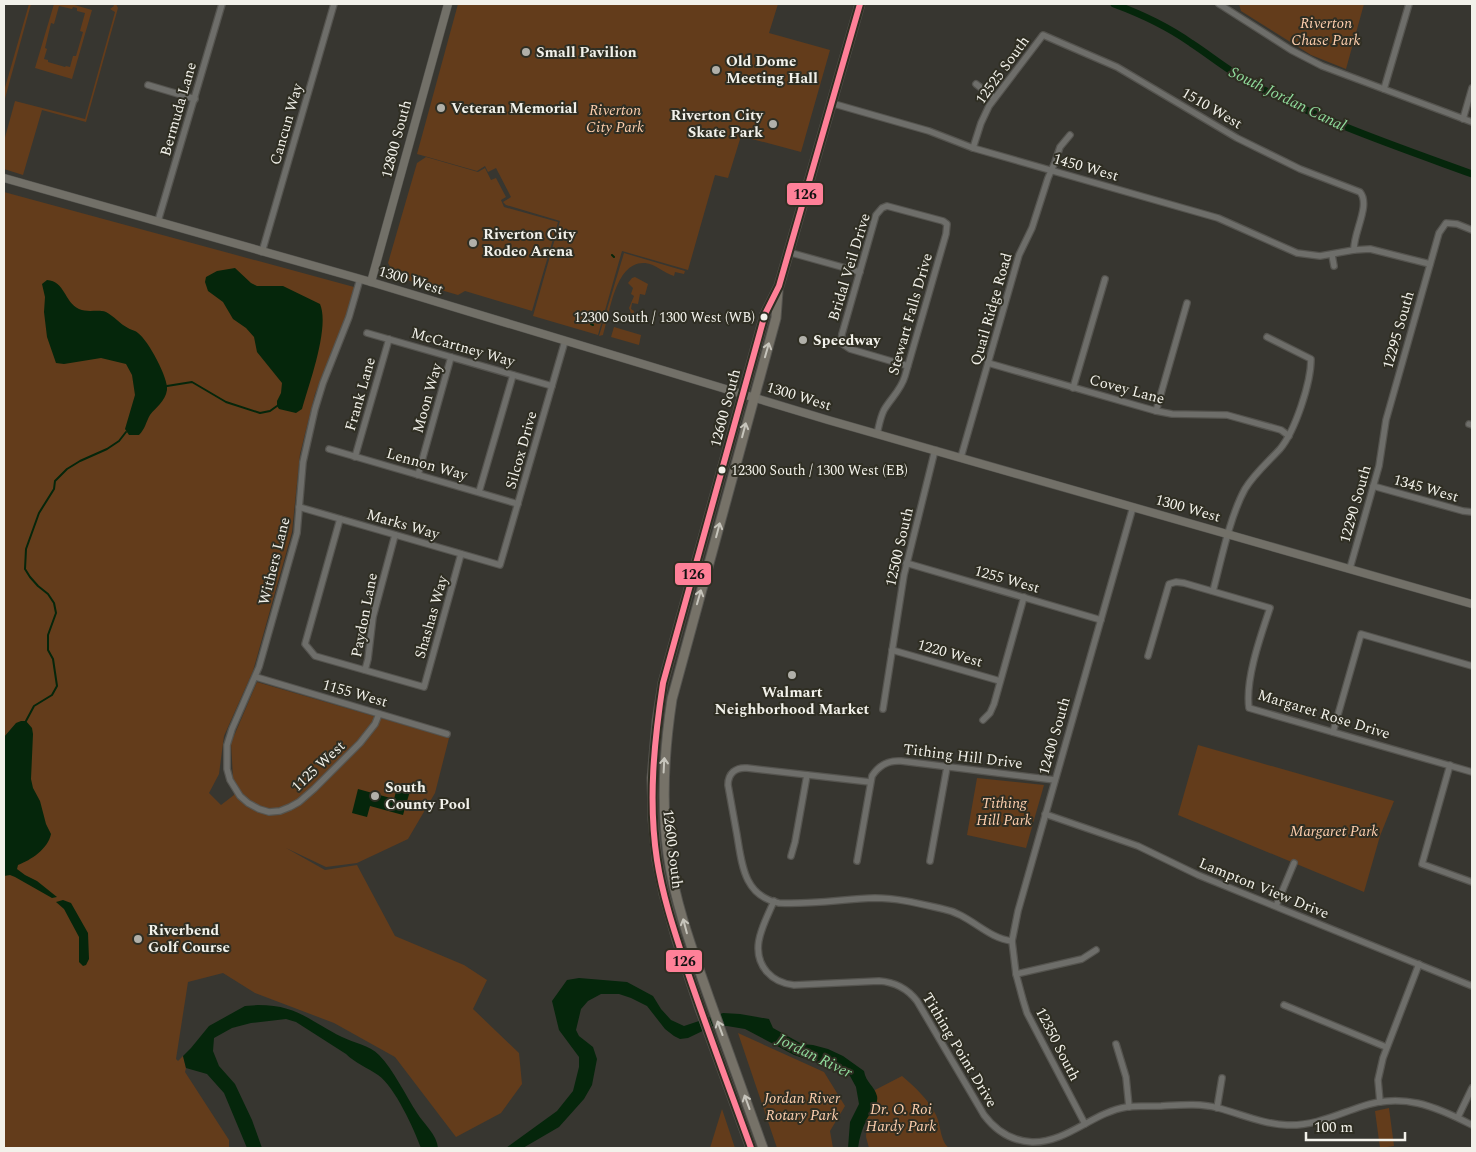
<svg xmlns="http://www.w3.org/2000/svg" width="1476" height="1152" viewBox="0 0 1476 1152" font-family="Spectral,serif">
  <style>
    .green { fill: #633c1b; fill-rule: evenodd }
    .water { fill: #05260b }
    .lines { fill: none; stroke-linecap: round; stroke-linejoin: round }
    .stream { stroke: #05260b; stroke-width: 2 }
    .canal { stroke: #05260b; stroke-width: 7 }
    .street-casing { stroke: #55544f; stroke-width: 8 }
    .secondary-casing { stroke: #55544f; stroke-width: 9 }
    .primary-casing { stroke: #55544f; stroke-width: 11 }
    .street { stroke: #6e6e6a; stroke-width: 5.5 }
    .secondary { stroke: #727068; stroke-width: 8 }
    .primary { stroke: #767268; stroke-width: 9 }
    .bus-1-casing { stroke: #2f2e23; stroke-width: 10 }
    .bus-1 { stroke: #ff8098; stroke-width: 6 }
    .oneway { stroke: #c7c5bc }
    .poi-dot { fill: #b1b0a9; stroke: #2f2e23; stroke-width: 2 }
    .bus-dot { fill: #f2f1ea; stroke: #2f2e23; stroke-width: 2 }
    .labels { text-anchor: middle; stroke-width: 4; stroke-linejoin: round; paint-order: stroke }
    .bus-label { font-size: 14px; fill: #f2f1ea; stroke: #2f2e23; text-anchor: end }
    .park-label { font-size: 15px; font-style: italic; fill: #fdcead; stroke: #2f2e23 }
    .poi-label { font-size: 15px; font-weight: bold; fill: #f2f1ea; stroke: #2f2e23; text-anchor: start }
    .street-label { font-size: 15px; fill: #f2f1ea; stroke: #2f2e23 }
    .water-label { font-size: 16px; font-style: italic; fill: #8fda9b; stroke: #2f2e23 }
    .line-badge { stroke: #2f2e23; stroke-width: 2 }
    .pale-badge-label { font-size: 14px; text-anchor: middle; font-weight: bold; fill: #111 }
  </style>
  <rect width="100%" height="100%" fill="#373630"/>
  <!-- green -->
  <g class="green">
    <path d="M29,4H31L4,102V91Z"/>
    <path d="M54,4H71L92,10L72,79L35,68ZM59,6L72,9L73,7L77,8V11L85,13L80,31L83,32L76,56H73L70,67L66,66L65,67L48,62V60L44,59L47,49L45,48L51,23L54,24Z"/>
    <path d="M113,4H116L118,8L86,122L42,110L23,175L4,169V141L15,101L85,119L115,12L110,9L114,6Z"/>
    <path d="M458,4H778L769,33L830,50L801,152L741,136L728,178L715,175L688,270L622,251L598,335L533,316L560,221L506,205L503,202L511,197L496,168L488,172L485,166L477,171L417,154Z"/>
    <path d="M1239,4H1364L1346,69L1311,55L1241,11Z"/>
    <path d="M426,157L478,172L485,168L491,180L496,178L506,197L501,200L504,207L558,222L532,311L465,291L458,295L396,277L388,263L417,163Z"/>
    <path d="M4,192L354,287L347,314L315,394L300,454L292,532L253,671L224,736L219,774L209,793L221,805L234,795L231,743L257,682L449,738L435,793L408,839L357,863L326,867L286,848L325,870L357,865L395,936L464,965L487,980L473,1009L519,1053L522,1084L501,1113L456,1137L395,1057L334,1023L255,993L223,973L188,982L176,1059L178,1061L183,1056L186,1068L185,1072L229,1140V1148H4Z"/>
    <path d="M624,253L685,271L684,274L675,272L674,276C663,273 656,264 645,263C615,261 610,313 603,335L599,336Z"/>
    <path d="M635,277L648,284L645,295L640,294L638,304L632,303L631,309L634,311L633,316L630,315L631,313L629,308L634,296L631,294L633,288L628,283L632,278Z"/>
    <path d="M614,327L641,335L639,345L611,337Z"/>
    <path d="M1198,745L1394,801L1380,836L1364,892L1178,815Z"/>
    <path d="M977,778L1044,785L1026,848L967,835Z"/>
    <path d="M738,1033L824,1072L845,1106L830,1131L833,1148H777Z"/>
    <path d="M902,1076C914,1086 929,1100 936,1115C941,1125 940,1141 949,1148H869L866,1137L867,1114L873,1105L875,1090Z"/>
    <path d="M1389,1108L1394,1146L1380,1148L1375,1111Z"/>
    <path d="M722,1109L735,1148H710Z"/>
  </g>
  <!-- water -->
  <g class="water">
    <path d="M235,268L251,283L257,286H283L320,304C330,327 309,384 302,409L296,413L279,409L277,406V401L281,393L282,383L257,352L254,337L246,328L233,319L223,302L208,291L205,282L206,277L217,271Z"/>
    <path d="M47,280C65,281 64,302 79,309C88,313 98,309 106,312C114,316 120,324 128,328C131,330 135,330 138,333C148,340 169,379 167,390C165,402 156,407 150,415C146,422 145,429 139,435H129L125,429L135,395L132,375L126,364L101,358L64,364L56,363L47,337L44,312L45,297L42,284Z"/>
    <path d="M21,721H26L32,728L33,734L31,779L33,788L40,801L46,824L51,834C48,849 31,860 18,865L17,869L25,875L37,881L57,897L52,898L15,877L10,875L4,876V737L16,723Z"/>
    <path d="M397,788L410,791L403,815L370,806L367,817L352,813L358,789L394,799Z"/>
    <path d="M63,900L71,903L88,933L89,959L86,965L83,966L79,962V937L64,909L56,902Z"/>
    <path d="M579,978L627,982L653,996L661,1009L671,1020L684,1026L723,1013L740,1014L769,1019L773,1028L802,1044L813,1045L828,1049L843,1056L864,1071C866,1083 874,1085 877,1096C879,1105 869,1113 866,1121C862,1129 859,1139 858,1148H848L850,1122L859,1104L856,1087L850,1076L847,1073L794,1055L745,1029L727,1026H713L688,1038L680,1039L674,1036L665,1029L647,1006L631,998L619,994H601L588,1001L581,1009L576,1030L579,1036L593,1047L597,1059L592,1085L584,1099L559,1127L523,1148H506L557,1111L573,1091L579,1067V1057L559,1030L552,1001L567,980Z"/>
    <path d="M258,1005C298,1005 309,1021 342,1037C354,1043 369,1045 379,1055C393,1069 406,1096 417,1113C424,1124 437,1135 438,1148H421C414,1129 395,1087 378,1075C368,1068 355,1063 346,1054L296,1022L286,1019L251,1023L232,1028L214,1038L213,1051L219,1066L235,1084L252,1120L262,1148H247L224,1093L207,1074L186,1068L183,1056L191,1048L209,1026L245,1006Z"/>
  </g>
  <g class="lines">
    <!-- stream -->
    <g class="stream">
      <path d="M612,255L614,257"/>
      <path d="M591,324L593,325"/>
      <path d="M167,386L192,382L226,402L260,413L270,411L277,406"/>
      <path d="M26,721L34,706L52,695L57,686L53,659L48,650V635L56,613L54,603L48,594L38,586L30,577L25,569L26,549L39,513L54,489L55,481L67,469L80,461L107,449L119,441L126,432"/>
    </g>
    <!-- canal -->
    <path class="canal" d="M1114,4C1141,14 1167,26 1191,43C1211,56 1230,72 1251,83C1321,121 1398,147 1472,174"/>
    <!-- street casing -->
    <g class="street-casing">
      <g id="street">
        <path d="M1219,4L1291,50L1322,66L1472,122"/>
        <path d="M976,84L994,98"/>
        <path d="M148,85L195,99"/>
        <path d="M1384,89L1409,4"/>
        <path d="M831,103L929,131L973,148L1218,218L1297,253L1320,256L1354,250L1370,249L1430,264"/>
        <path d="M1463,119L1472,88"/>
        <path d="M973,148L981,123L989,106L1043,35L1117,67L1237,138L1300,169L1360,192C1371,205 1353,233 1354,250"/>
        <path d="M158,221L222,4"/>
        <path d="M262,252L334,4"/>
        <path d="M788,252L860,272"/>
        <path d="M1332,255L1334,266"/>
        <path d="M360,279L349,317L323,383L315,409L303,462L297,533L259,667L232,729L227,745V769L230,780L240,796L248,803L259,809L269,812L280,811L290,807L299,802L314,789L360,743L375,724L379,714"/>
        <path d="M367,333L552,386"/>
        <path d="M988,363L1156,411L1172,414L1227,415L1281,430L1289,436"/>
        <path d="M1073,388L1105,279"/>
        <path d="M1156,411L1187,303"/>
        <path d="M1469,424L1472,425"/>
        <path d="M877,434C879,426 880,418 884,410C891,398 901,390 905,376L946,234L947,224L943,221L887,206L882,208L876,215L842,334L841,343L850,349L908,366"/>
        <path d="M329,449L518,504"/>
        <path d="M355,457L389,339"/>
        <path d="M961,457L1019,255L1032,228L1048,178L1055,162L1060,147L1070,135"/>
        <path d="M418,475L451,357"/>
        <path d="M1373,486L1463,511L1472,512"/>
        <path d="M479,492L513,375"/>
        <path d="M299,507L500,565L565,341"/>
        <path d="M340,519L305,644L315,656L424,687L461,554"/>
        <path d="M906,563L1101,620"/>
        <path d="M1350,568L1379,466L1386,420L1439,233L1446,223L1457,224L1472,230"/>
        <path d="M1213,591C1221,561 1230,516 1245,489C1254,474 1268,462 1280,449C1295,431 1311,383 1311,359L1267,337"/>
        <path d="M892,650L1000,681"/>
        <path d="M1148,656L1169,584L1176,582L1184,583L1270,608C1261,635 1245,679 1249,708L1472,772"/>
        <path d="M365,670L368,659L373,617L395,535"/>
        <path d="M256,677L447,734"/>
        <path d="M883,709L904,575L935,450"/>
        <path d="M983,720L990,713L994,704L1024,597"/>
        <path d="M1333,732L1361,634L1472,666"/>
        <path d="M1450,765L1422,864L1472,882"/>
        <path d="M870,782L747,768C736,767 728,773 728,785C731,802 734,819 737,835C742,865 744,896 779,903C811,905 844,899 875,898C898,898 921,904 943,909C970,914 986,938 1012,941"/>
        <path d="M1045,814L1138,846L1198,875L1472,986"/>
        <path d="M791,856L795,842L807,775"/>
        <path d="M857,861L872,776C879,765 888,760 901,761L1055,780"/>
        <path d="M930,861L947,767"/>
        <path d="M774,901C764,924 748,950 767,972C774,980 784,984 794,985L879,981C895,982 907,988 917,1001L984,1115C996,1131 1012,1141 1032,1142C1067,1143 1093,1112 1127,1107C1138,1106 1150,1106 1161,1106C1180,1105 1199,1103 1218,1108C1241,1114 1263,1124 1287,1125C1314,1126 1336,1115 1360,1107C1402,1092 1435,1106 1472,1125"/>
        <path d="M1276,906L1294,863"/>
        <path d="M1016,974L1082,959L1096,950"/>
        <path d="M1284,1005L1386,1047"/>
        <path d="M1116,1044L1126,1077L1129,1107"/>
        <path d="M1380,1102L1378,1080L1383,1058L1419,964"/>
        <path d="M1217,1108L1222,1078"/>
        <path d="M1458,1117L1472,1088"/>
        <path d="M1085,1124L1027,1013L1023,1000L1016,974L1012,941L1018,911L1133,507"/>
      </g>
    </g>
    <!-- secondary casing -->
    <g class="secondary-casing">
      <g id="secondary">
        <path d="M4,178L371,282L828,420L1472,604"/>
        <path d="M371,282L448,4"/>
      </g>
    </g>
    <!-- primary casing -->
    <g class="primary-casing">
      <g id="primary">
        <path d="M751,1148L699,1006L677,940L664,894L657,860L653,819L652,778L657,721L663,683L765,314L779,286L860,4"/>
        <path d="M763,1148C745,1097 726,1046 708,995C692,949 675,903 668,854C661,802 664,751 672,699L776,318L778,291"/>
      </g>
    </g>
    <!-- street -->
    <use href="#street" class="street"/>
    <!-- secondary -->
    <use href="#secondary" class="secondary"/>
    <!-- primary -->
    <use href="#primary" class="primary"/>
    <!-- bus-1 casing -->
    <g class="bus-1-casing">
      <path id="bus-1" d="M751,1148C730,1090 708,1032 688,973C676,936 663,899 657,860C648,801 654,742 663,683L765,314L779,286L860,4"/>
    </g>
    <!-- bus-1 -->
    <use href="#bus-1" class="bus-1"/>
  </g>
  <!-- one-way arrows -->
  <defs><path id="oneway-shaft" d="M-6 0H5M1.5-3L5.5 0L1.5 3" fill="none" stroke-width="1.6" stroke-linecap="round" stroke-linejoin="round" transform="scale(1.25)"/></defs>
  <g class="oneway">
    <use href="#oneway-shaft" transform="translate(767 350) rotate(-74)"/>
    <use href="#oneway-shaft" transform="translate(744 430) rotate(-75)"/>
    <use href="#oneway-shaft" transform="translate(718 530) rotate(-75)"/>
    <use href="#oneway-shaft" transform="translate(699 597) rotate(-74)"/>
    <use href="#oneway-shaft" transform="translate(664 765) rotate(-87)"/>
    <use href="#oneway-shaft" transform="translate(685 926) rotate(-105)"/>
    <use href="#oneway-shaft" transform="translate(720 1028) rotate(-110)"/>
    <use href="#oneway-shaft" transform="translate(747 1102) rotate(-110)"/>
  </g>
  <!-- markers -->
  <g class="poi-dot">
    <circle cx="526" cy="52" r="5"/>
    <circle cx="716" cy="70" r="5"/>
    <circle cx="441" cy="108" r="5"/>
    <circle cx="773" cy="124" r="5"/>
    <circle cx="473" cy="243" r="5"/>
    <circle cx="803" cy="340" r="5"/>
    <circle cx="792" cy="675" r="5"/>
    <circle cx="375" cy="796" r="5"/>
    <circle cx="138" cy="939" r="5"/>
  </g>
  <g class="bus-dot">
    <circle cx="764" cy="317" r="4.5"/>
    <circle cx="722" cy="470" r="4.5"/>
  </g>
  <g class="labels">
    <!-- bus labels -->
    <g class="bus-label">
      <text x="755" y="322">12300 South / 1300 West (WB)</text>
      <text x="731" y="475" text-anchor="start">12300 South / 1300 West (EB)</text>
    </g>
    <!-- park labels -->
    <g class="park-label">
      <text x="1326" y="28">Riverton<tspan x="1326" dy="17">Chase Park</tspan></text>
      <text x="615" y="115">Riverton<tspan x="615" dy="17">City Park</tspan></text>
      <text x="1004" y="808">Tithing<tspan x="1004" dy="17">Hill Park</tspan></text>
      <text x="1334" y="836">Margaret Park</text>
      <text x="802" y="1103">Jordan River<tspan x="802" dy="17">Rotary Park</tspan></text>
      <text x="901" y="1114">Dr. O. Roi<tspan x="901" dy="17">Hardy Park</tspan></text>
    </g>
    <!-- poi labels -->
    <g class="poi-label">
      <text x="536" y="57">Small Pavilion</text>
      <text x="726" y="66">Old Dome<tspan x="726" dy="17">Meeting Hall</tspan></text>
      <text x="451" y="113">Veteran Memorial</text>
      <text x="763" y="120" text-anchor="end">Riverton City<tspan x="763" dy="17">Skate Park</tspan></text>
      <text x="483" y="239">Riverton City<tspan x="483" dy="17">Rodeo Arena</tspan></text>
      <text x="813" y="345">Speedway</text>
      <text x="792" y="697" text-anchor="middle">Walmart<tspan x="792" dy="17">Neighborhood Market</tspan></text>
      <text x="385" y="792">South<tspan x="385" dy="17">County Pool</tspan></text>
      <text x="148" y="935">Riverbend<tspan x="148" dy="17">Golf Course</tspan></text>
    </g>
    <!-- street labels -->
    <g class="street-label">
      <text transform="translate(1002 70) rotate(-54)" y="5">12525 South</text>
      <text transform="translate(1212 108) rotate(30)" y="5">1510 West</text>
      <text transform="translate(178 109) rotate(-74)" y="5">Bermuda Lane</text>
      <text transform="translate(286 124) rotate(-74)" y="5">Cancun Way</text>
      <text transform="translate(396 139) rotate(-75)" y="5">12800 South</text>
      <text transform="translate(1086 167) rotate(16)" y="5">1450 West</text>
      <text transform="translate(849 267) rotate(-73)" y="5">Bridal Veil Drive</text>
      <text transform="translate(411 280) rotate(17)" y="5">1300 West</text>
      <text transform="translate(991 309) rotate(-74)" y="5">Quail Ridge Road</text>
      <text transform="translate(910 314) rotate(-74)" y="5">Stewart Falls Drive</text>
      <text transform="translate(1398 330) rotate(-74)" y="5">12295 South</text>
      <text transform="translate(463 347) rotate(16)" y="5">McCartney Way</text>
      <text transform="translate(1127 389) rotate(15)" y="5">Covey Lane</text>
      <text transform="translate(360 394) rotate(-74)" y="5">Frank Lane</text>
      <text transform="translate(799 396) rotate(17)" y="5">1300 West</text>
      <text transform="translate(427 398) rotate(-74)" y="5">Moon Way</text>
      <text transform="translate(725 408) rotate(-75)" y="5">12600 South</text>
      <text transform="translate(521 450) rotate(-74)" y="5">Silcox Drive</text>
      <text transform="translate(427 464) rotate(16)" y="5">Lennon Way</text>
      <text transform="translate(1426 488) rotate(16)" y="5">1345 West</text>
      <text transform="translate(1355 504) rotate(-74)" y="5">12290 South</text>
      <text transform="translate(1188 508) rotate(16)" y="5">1300 West</text>
      <text transform="translate(403 524) rotate(16)" y="5">Marks Way</text>
      <text transform="translate(899 547) rotate(-77)" y="5">12500 South</text>
      <text transform="translate(274 561) rotate(-76)" y="5">Withers Lane</text>
      <text transform="translate(1007 579) rotate(16)" y="5">1255 West</text>
      <text transform="translate(364 615) rotate(-79)" y="5">Paydon Lane</text>
      <text transform="translate(431 617) rotate(-74)" y="5">Shashas Way</text>
      <text transform="translate(950 653) rotate(16)" y="5">1220 West</text>
      <text transform="translate(355 693) rotate(16)" y="5">1155 West</text>
      <text transform="translate(1324 714) rotate(17)" y="5">Margaret Rose Drive</text>
      <text transform="translate(1054 736) rotate(-74)" y="5">12400 South</text>
      <text transform="translate(963 756) rotate(7)" y="5">Tithing Hill Drive</text>
      <text transform="translate(318 766) rotate(-43)" y="5">1125 West</text>
      <text transform="translate(673 849) rotate(83)" y="5">12600 South</text>
      <text transform="translate(1264 888) rotate(22)" y="5">Lampton View Drive</text>
      <text transform="translate(1058 1044) rotate(63)" y="5">12350 South</text>
      <text transform="translate(960 1050) rotate(59)" y="5">Tithing Point Drive</text>
    </g>
    <!-- water labels -->
    <g class="water-label">
      <text transform="translate(1288 98) rotate(26)" y="6">South Jordan Canal</text>
      <text transform="translate(815 1055) rotate(26)" y="6">Jordan River</text>
    </g>
  </g>
  <g class="line-badge">
    <rect x="786" y="182" width="38" height="24" rx="5" fill="#ff8098"/>
    <rect x="674" y="562" width="38" height="24" rx="5" fill="#ff8098"/>
    <rect x="665" y="949" width="38" height="24" rx="5" fill="#ff8098"/>
  </g>
  <g class="pale-badge-label">
    <text x="805" y="199">126</text>
    <text x="693" y="579">126</text>
    <text x="684" y="966">126</text>
  </g>
  <!-- border -->
  <rect width="1476" height="1152" fill="none" stroke="#f2f1ea" stroke-width="10"/>
  <!-- scale -->
  <path d="M1306 1132v8h99v-8" fill="none" stroke="#f2f1ea" stroke-width="2.5"/>
  <text x="1314" y="1132" font-size="15" fill="#f2f1ea" stroke="#2f2e23" stroke-width="4" paint-order="stroke">100 m</text>
</svg>
